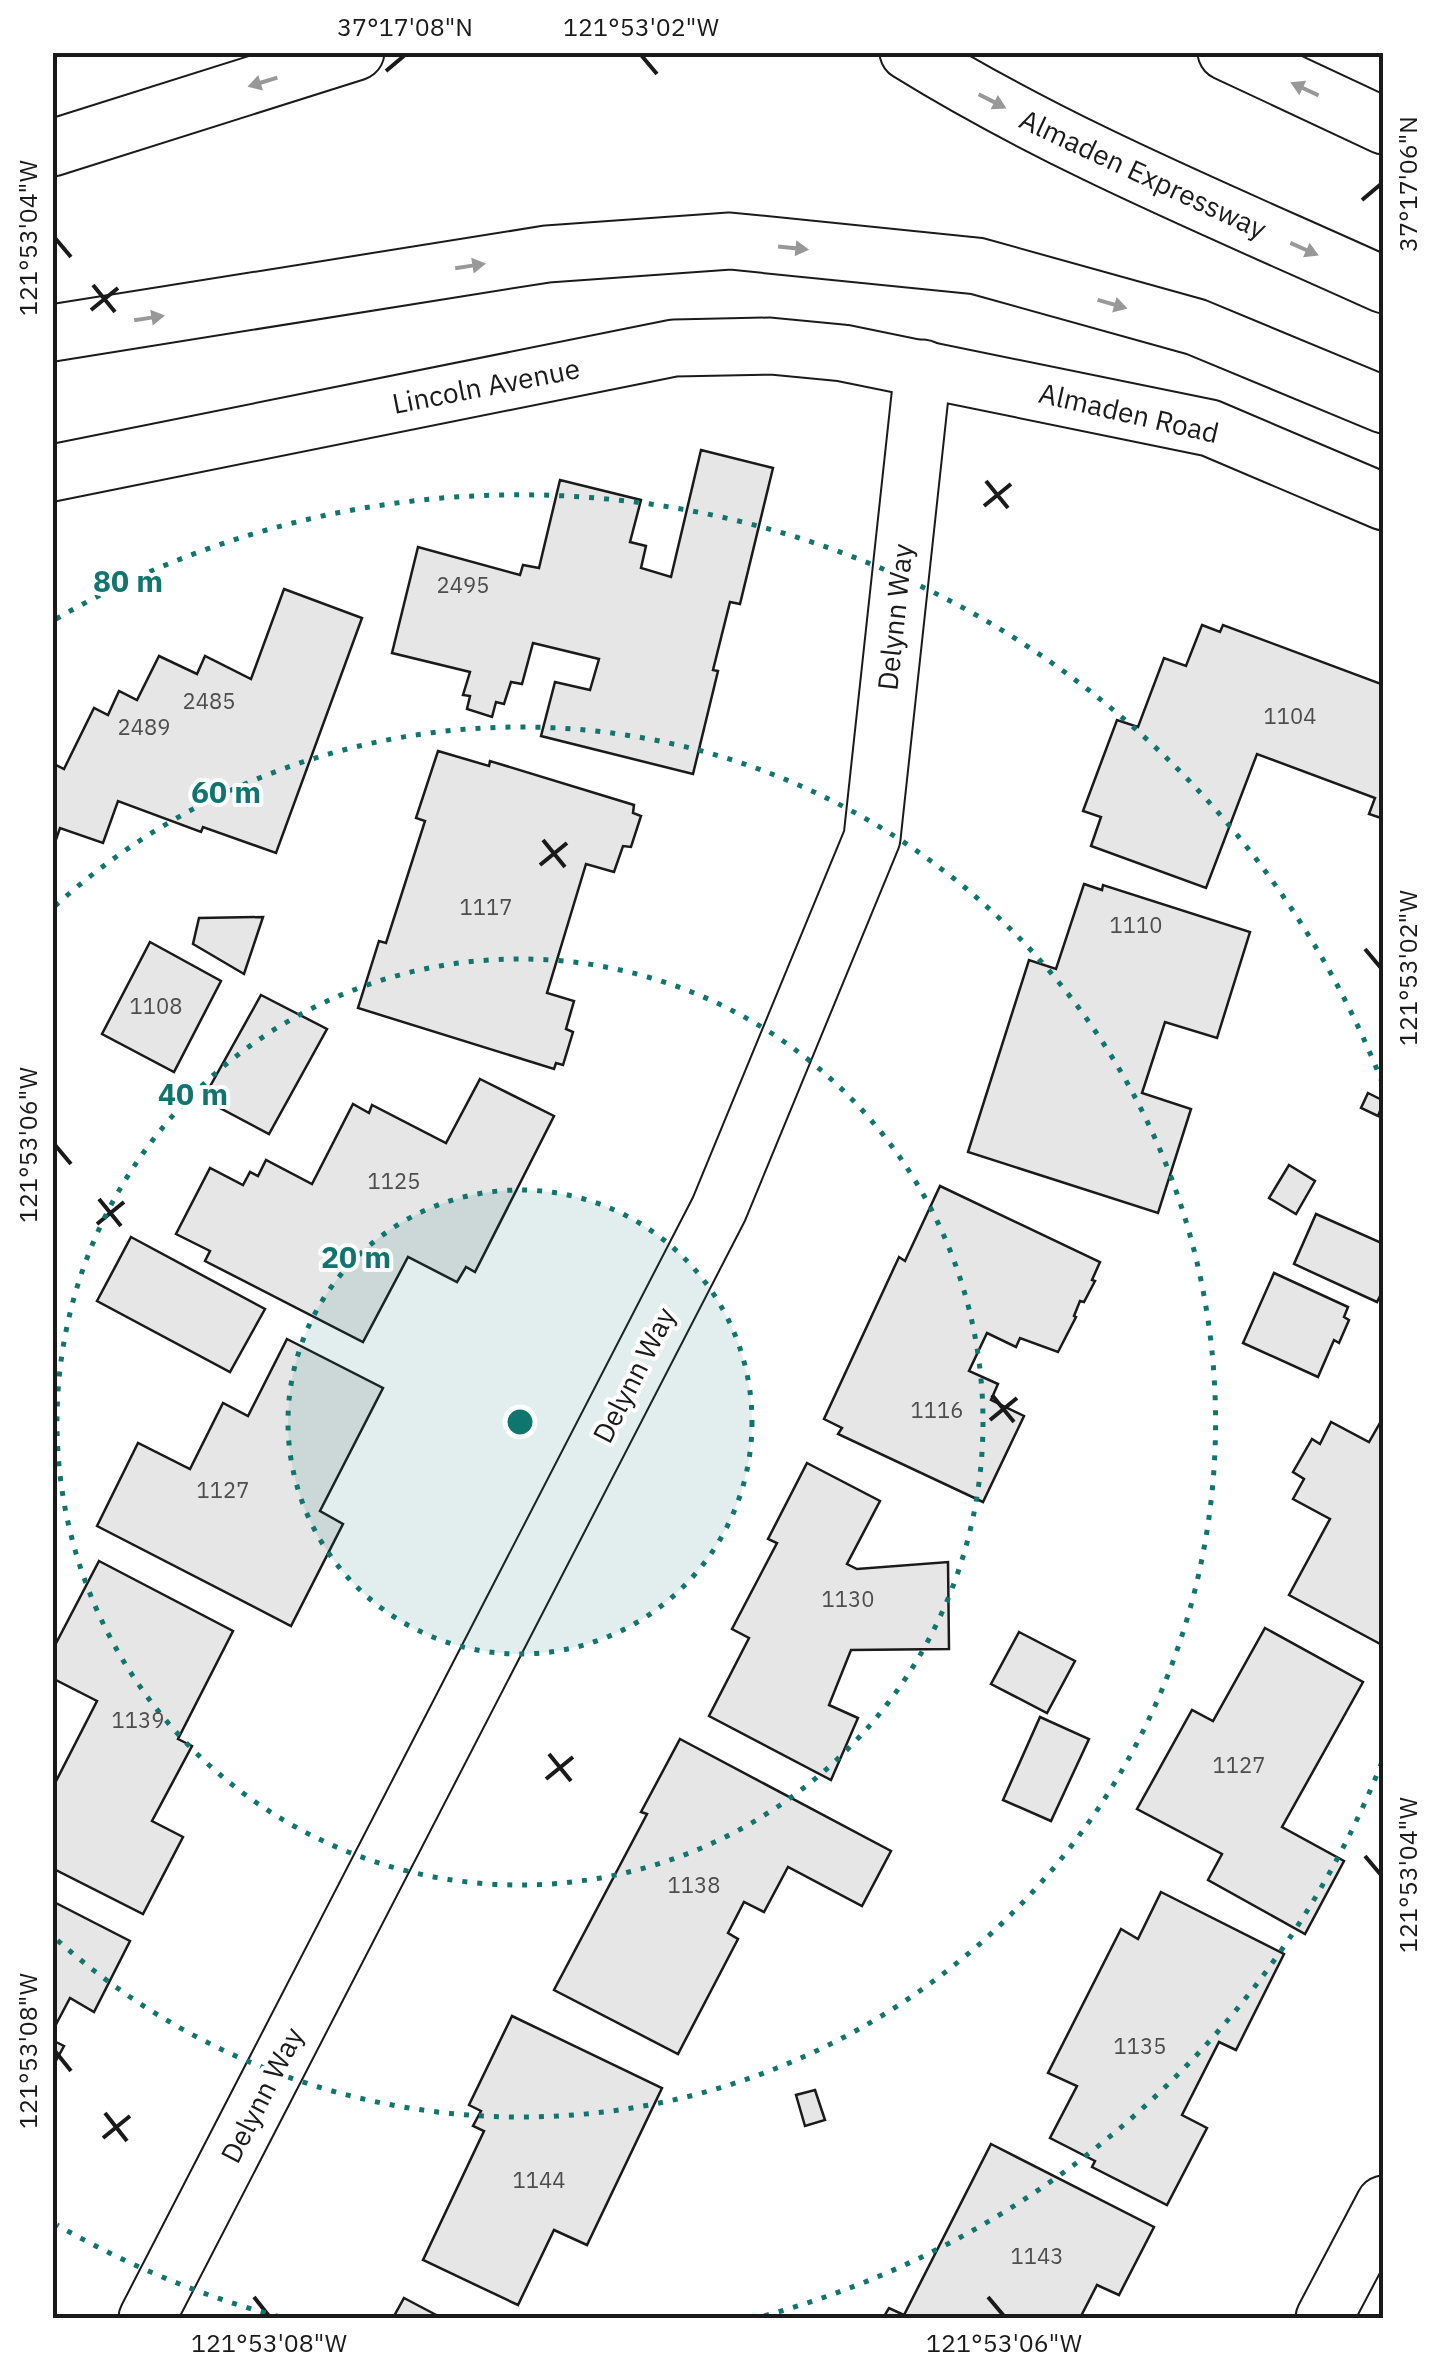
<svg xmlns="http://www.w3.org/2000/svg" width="1436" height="2371" viewBox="0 0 1436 2371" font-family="'IBM Plex Sans',sans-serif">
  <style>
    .building { fill: #e6e6e6; stroke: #1a1a1a; stroke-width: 2.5 }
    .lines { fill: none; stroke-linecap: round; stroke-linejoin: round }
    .minor-casing { stroke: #1a1a1a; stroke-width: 59 }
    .primary-casing { stroke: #1a1a1a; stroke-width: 59 }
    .minor { stroke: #fff; stroke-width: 55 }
    .primary { stroke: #fff; stroke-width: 55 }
    .oneway { fill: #989898 }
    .ticks { fill: none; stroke: #1a1a1a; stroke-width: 4 }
    .ring { fill: none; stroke: #0f766e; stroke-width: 5; stroke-dasharray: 5 10 }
    .labels { text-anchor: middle; stroke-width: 8; stroke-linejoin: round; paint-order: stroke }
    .number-label { font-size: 22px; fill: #4d4d4d }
    .street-label { font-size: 28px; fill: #1a1a1a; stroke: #fff }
    .centre { fill: #0f766e; stroke: #fff; stroke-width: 5 }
    .ring-label { font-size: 30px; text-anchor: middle; font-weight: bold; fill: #0f766e; stroke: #fff; stroke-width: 8; stroke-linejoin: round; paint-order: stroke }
    .neatline { fill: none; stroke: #1a1a1a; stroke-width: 4 }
    .ticks-label { font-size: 25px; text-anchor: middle; fill: #1a1a1a }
  </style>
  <rect width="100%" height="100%" fill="#fff"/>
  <!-- building -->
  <g class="building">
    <path d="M701,450L773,468L740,604L730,602L713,670L718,671L693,774L541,736L555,682L590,690L599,659L533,643L522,684L511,682L504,704L496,702L492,717L467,709L470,696L463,695L470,672L392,653L418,547L520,575L523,565L539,568L560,480L641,500L630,542L646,546L641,568L671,577Z"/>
    <path d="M284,589L362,618L276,853L203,827L201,832L118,801L103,843L60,828L52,851V763L64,769L94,708L108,715L119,691L137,700L159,656L197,674L205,656L251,679Z"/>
    <path d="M1202,625L1220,632L1223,625L1384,685V819L1369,814L1375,798L1257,754L1206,888L1091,846L1101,817L1083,811L1117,720L1138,727L1164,658L1186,666Z"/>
    <path d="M438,751L489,766L490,761L634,805L633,813L641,816L631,847L623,846L614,872L586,864L547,993L574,1001L566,1029L573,1032L563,1065L556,1063L554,1069L358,1008L379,941L386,943L425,821L416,818Z"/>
    <path d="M1084,884L1102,890L1103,885L1250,932L1217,1038L1165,1022L1142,1093L1191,1109L1158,1213L968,1152L1029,960L1056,969Z"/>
    <path d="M263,917L244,974L193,944L199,918Z"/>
    <path d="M150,942L221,981L174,1072L102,1034Z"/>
    <path d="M261,995L327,1029L269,1134L203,1099Z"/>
    <path d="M480,1079L554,1116L475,1272L466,1267L457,1282L408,1257L363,1342L205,1261L210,1251L176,1234L210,1168L243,1185L250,1172L258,1176L266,1160L312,1184L353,1104L369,1113L372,1105L446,1143Z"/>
    <path d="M1368,1093L1384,1101L1378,1116L1361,1108Z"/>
    <path d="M1289,1165L1315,1181L1296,1214L1269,1198Z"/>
    <path d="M940,1186L1100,1262L1092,1280L1095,1281L1084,1302L1080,1301L1074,1316L1076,1317L1058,1352L1020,1338L1016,1347L987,1333L969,1371L998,1384L991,1400L1024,1416L983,1502L838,1434L842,1428L824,1419L899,1257L905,1261Z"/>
    <path d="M1316,1214L1384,1244V1288L1377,1302L1294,1264Z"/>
    <path d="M131,1237L265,1309L230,1372L97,1301Z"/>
    <path d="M1274,1273L1348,1307L1344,1317L1349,1320L1339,1343L1334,1340L1318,1377L1243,1343Z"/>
    <path d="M287,1339L383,1388L320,1511L343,1524L291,1626L97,1526L138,1443L190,1469L223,1403L248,1416Z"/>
    <path d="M1384,1416V1646L1289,1595L1330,1519L1293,1499L1304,1479L1293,1472L1312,1439L1320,1444L1331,1422L1369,1442Z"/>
    <path d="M807,1463L880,1501L847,1564L857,1569L948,1562L949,1649L851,1650L829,1705L858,1718L831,1780L709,1716L749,1638L732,1629L777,1543L768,1539Z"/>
    <path d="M99,1561L233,1631L178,1739L192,1746L152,1821L183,1837L143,1914L52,1868V1789L97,1701L52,1678V1651Z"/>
    <path d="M1265,1628L1363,1682L1282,1827L1344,1861L1305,1934L1208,1880L1222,1854L1137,1809L1192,1710L1213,1721Z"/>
    <path d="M1019,1632L1075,1661L1047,1713L991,1684Z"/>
    <path d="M1040,1717L1089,1739L1051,1821L1003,1800Z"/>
    <path d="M680,1739L891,1851L862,1906L788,1867L764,1912L744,1902L728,1933L738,1939L678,2054L554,1990L647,1814L641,1812Z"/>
    <path d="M1161,1892L1284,1954L1236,2050L1219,2042L1182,2115L1207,2128L1167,2205L1092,2167L1095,2161L1050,2138L1077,2086L1048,2073L1121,1929L1138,1939Z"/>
    <path d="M52,1901L130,1941L94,2012L70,1998L52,2032Z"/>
    <path d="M512,2016L662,2088L587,2245L554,2230L518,2305L423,2260L484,2131L473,2126L481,2111L469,2105Z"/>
    <path d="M52,2040L64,2046L52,2068Z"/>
    <path d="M815,2090L825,2120L805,2126L796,2095Z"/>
    <path d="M991,2144L1154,2227L1119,2295L1097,2285L1080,2318H883L889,2308L904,2315Z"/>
    <path d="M404,2298L442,2318H393Z"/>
  </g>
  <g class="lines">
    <!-- minor casing -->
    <g class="minor-casing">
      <g id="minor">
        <path d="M52,473L674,348L770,346L843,353L1210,428L1384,502"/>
        <path d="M147,2318L719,1209L872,838L923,368"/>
        <path d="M1324,2318L1384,2204"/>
      </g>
    </g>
    <!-- primary casing -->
    <g class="primary-casing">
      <g id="primary">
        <path d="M908,52C1058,145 1223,212 1384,285"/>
        <path d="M1226,52L1384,126"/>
        <path d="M52,148L356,52"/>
        <path d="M52,333L547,254L730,241L977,266L1196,327L1384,405"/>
      </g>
    </g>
    <!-- minor -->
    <use href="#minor" class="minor"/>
    <!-- primary -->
    <use href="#primary" class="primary"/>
  </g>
  <!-- one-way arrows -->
  <defs><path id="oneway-solid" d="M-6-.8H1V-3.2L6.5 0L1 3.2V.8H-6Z" transform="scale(2.5)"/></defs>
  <g class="oneway">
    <use href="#oneway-solid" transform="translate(263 82) rotate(163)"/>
    <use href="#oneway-solid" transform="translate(1305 89) rotate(-155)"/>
    <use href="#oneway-solid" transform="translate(992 101) rotate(27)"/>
    <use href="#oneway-solid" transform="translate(793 248) rotate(6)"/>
    <use href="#oneway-solid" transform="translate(1304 249) rotate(24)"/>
    <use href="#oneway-solid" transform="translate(470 266) rotate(-9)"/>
    <use href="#oneway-solid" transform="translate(1112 304) rotate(16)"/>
    <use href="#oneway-solid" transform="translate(149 318) rotate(-9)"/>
  </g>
  <!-- ticks -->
  <path class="ticks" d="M641,55L657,74M386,71L405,55M1362,200L1381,184M55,238L71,257M93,285L115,312M91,310L118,288M986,481L1008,508M984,506L1011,484M543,840L565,867M540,865L567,843M1365,949L1381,968M55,1145L71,1164M99,1199L121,1226M97,1224L124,1202M992,1395L1014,1422M990,1420L1017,1398M549,1754L571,1781M546,1779L573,1757M1365,1856L1381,1875M55,2051L71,2071M105,2113L127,2141M103,2138L130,2116M254,2297L269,2316M988,2297L1004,2316"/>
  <!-- distance rings -->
  <circle cx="520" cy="1422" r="232" fill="#0f766e" fill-opacity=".12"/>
  <g class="ring">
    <circle cx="520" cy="1422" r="232"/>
    <circle cx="520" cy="1422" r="463"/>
    <path d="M55 906A695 695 0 1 1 55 1938"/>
    <path d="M1382 1762A927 927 0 0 1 760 2317M280 2317A927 927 0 0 1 57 2225M56 619A927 927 0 0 1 1382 1082"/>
  </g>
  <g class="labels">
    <!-- number labels -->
    <g class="number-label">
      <text x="463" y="593">2495</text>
      <text x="209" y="709">2485</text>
      <text x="1290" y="724">1104</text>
      <text x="144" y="735">2489</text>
      <text x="486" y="915">1117</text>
      <text x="1136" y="933">1110</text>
      <text x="156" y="1014">1108</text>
      <text x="394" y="1189">1125</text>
      <text x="937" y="1418">1116</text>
      <text x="223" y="1498">1127</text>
      <text x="848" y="1607">1130</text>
      <text x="138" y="1728">1139</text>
      <text x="1239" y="1773">1127</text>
      <text x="694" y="1893">1138</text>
      <text x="1140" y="2054">1135</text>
      <text x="539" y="2188">1144</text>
      <text x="1037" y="2264">1143</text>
    </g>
    <!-- street labels -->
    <g class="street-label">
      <text transform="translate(1143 174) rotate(25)" y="10">Almaden Expressway</text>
      <text transform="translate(486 386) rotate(-11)" y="10">Lincoln Avenue</text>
      <text transform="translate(1129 413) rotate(13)" y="10">Almaden Road</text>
      <text transform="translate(895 617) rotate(-84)" y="10">Delynn Way</text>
      <text transform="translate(634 1375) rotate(-63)" y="10">Delynn Way</text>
      <text transform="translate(262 2095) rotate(-63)" y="10">Delynn Way</text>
    </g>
  </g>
  <circle cx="520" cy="1422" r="15" class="centre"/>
  <g class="ring-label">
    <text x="128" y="592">80 m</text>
    <text x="226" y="803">60 m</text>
    <text x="193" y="1105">40 m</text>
    <text x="356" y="1268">20 m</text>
  </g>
  <!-- border -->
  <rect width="1436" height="2371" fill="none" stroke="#ffffff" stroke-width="110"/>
  <rect x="55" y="55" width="1326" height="2261" class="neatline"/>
  <g class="ticks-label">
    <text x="405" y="36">37°17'08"N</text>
    <text x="641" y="36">121°53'02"W</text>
    <text transform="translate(1408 184) rotate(-90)" y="9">37°17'06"N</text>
    <text transform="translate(28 238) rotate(-90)" y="9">121°53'04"W</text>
    <text transform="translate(1408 968) rotate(-90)" y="9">121°53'02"W</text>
    <text transform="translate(28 1145) rotate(-90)" y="9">121°53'06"W</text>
    <text transform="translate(1408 1875) rotate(-90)" y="9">121°53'04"W</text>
    <text transform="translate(28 2051) rotate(-90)" y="9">121°53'08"W</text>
    <text x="269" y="2352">121°53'08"W</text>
    <text x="1004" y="2352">121°53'06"W</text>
  </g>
</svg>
